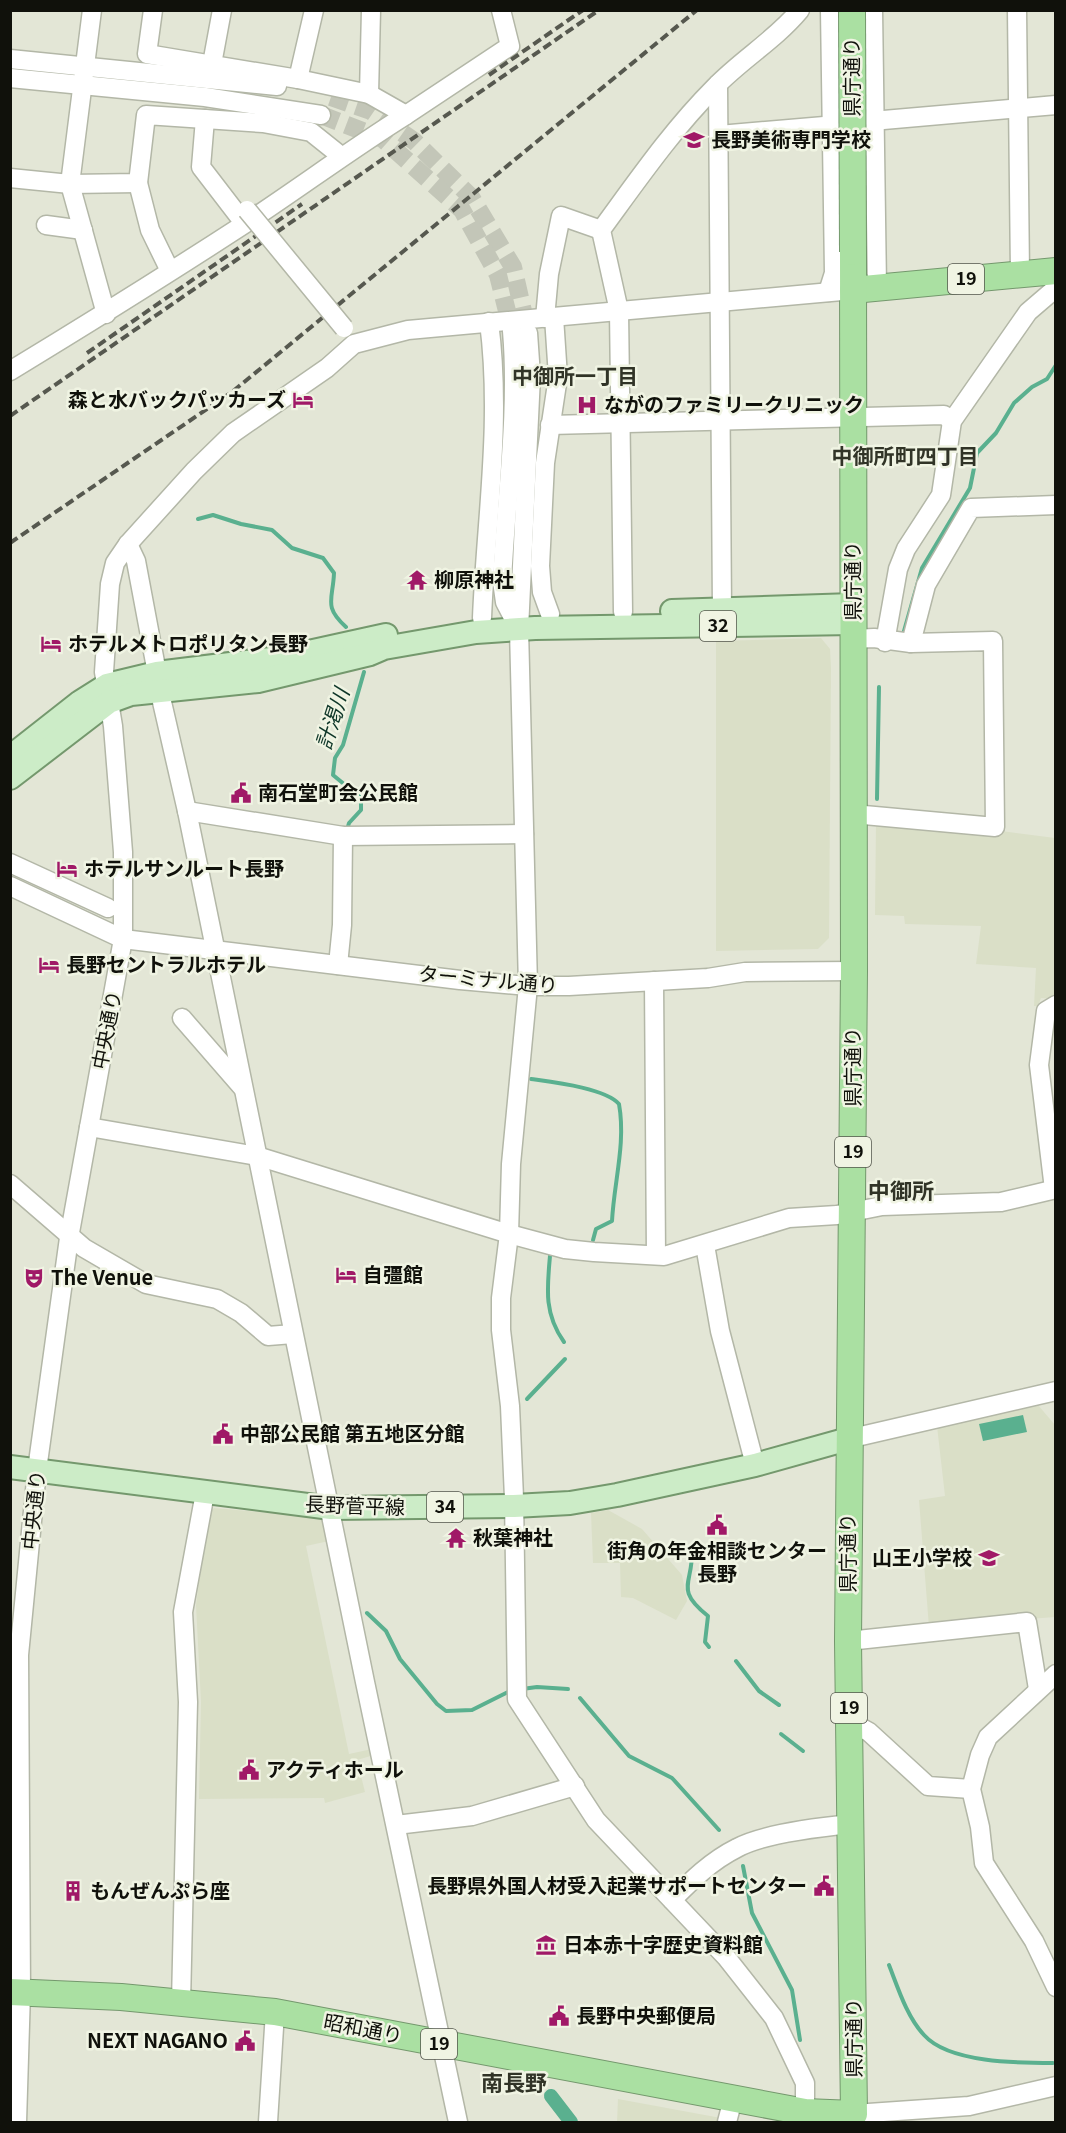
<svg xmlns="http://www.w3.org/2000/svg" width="1066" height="2133" viewBox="0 0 1066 2133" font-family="Georgia,'Noto Sans JP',serif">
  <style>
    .built { fill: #dadfc7 }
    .water { fill: #5ab08f }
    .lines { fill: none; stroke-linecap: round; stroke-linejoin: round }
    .stream { stroke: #5ab08f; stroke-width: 4 }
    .canal { stroke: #5ab08f; stroke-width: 14 }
    .minor-tunnel { stroke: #c3c6b8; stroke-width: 18; stroke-dasharray: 18 9; stroke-linecap: butt }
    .minor-casing { stroke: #b3b7a7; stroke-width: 21 }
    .major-casing { stroke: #74986d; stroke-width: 26 }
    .highway-casing { stroke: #74986d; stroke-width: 28 }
    .minor { stroke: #fff; stroke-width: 18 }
    .major { stroke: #ccecc7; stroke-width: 22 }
    .highway { stroke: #aae0a2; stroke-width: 26 }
    .rail { stroke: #56584f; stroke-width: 4; stroke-dasharray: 9 4.5; stroke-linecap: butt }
    .minor-bridge-casing { stroke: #b3b7a7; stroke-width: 21; stroke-linecap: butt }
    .highway-bridge-casing { stroke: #74986d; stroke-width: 28; stroke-linecap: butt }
    .minor-bridge { stroke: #fff; stroke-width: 18 }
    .highway-bridge { stroke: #aae0a2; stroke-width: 26 }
    .labels { text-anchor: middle; stroke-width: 5; stroke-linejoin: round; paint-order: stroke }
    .shield { fill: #f0f4e3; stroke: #53554c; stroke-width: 1.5 }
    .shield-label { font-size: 18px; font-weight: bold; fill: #10110b }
    .street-label { font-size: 20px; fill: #10110b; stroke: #f0f4e3 }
    .poi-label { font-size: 20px; font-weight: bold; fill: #10110b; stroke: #f0f4e3; text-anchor: start }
    .neighbourhood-label { font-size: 21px; font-weight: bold; fill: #313427; stroke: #f0f4e3 }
    .water-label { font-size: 21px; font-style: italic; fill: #0e3628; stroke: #f0f4e3 }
    .quarter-label { font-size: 22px; font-weight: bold; fill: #313427; stroke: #f0f4e3 }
  </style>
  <rect width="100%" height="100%" fill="#e3e6d6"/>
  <!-- built -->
  <g class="built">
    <path d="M821,638L830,649L831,668L829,938L818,949L716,951V641Z"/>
    <path d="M876,823L986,829L1055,838V999L1041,998L1038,1006H1034L1036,968L976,964L981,926L905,924L904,916L875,915Z"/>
    <path d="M1038,1405L1055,1425V1617L929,1627L919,1500L945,1496L937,1426Z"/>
    <path d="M214,1508L325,1518L329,1541L306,1546L349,1754L372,1749L374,1755L357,1760L365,1792L325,1803L324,1798L199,1799L201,1702L196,1605L208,1513Z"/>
    <path d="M608,1510L642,1529L682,1575L687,1601L676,1620L633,1598L621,1597L620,1563H593L591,1513Z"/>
    <path d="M618,2099L721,2118V2122H617Z"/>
  </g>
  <!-- water -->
  <path class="water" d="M1023,1415L1027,1432L983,1441L979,1424Z"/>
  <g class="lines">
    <!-- stream -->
    <g class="stream">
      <path d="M198,519L213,515L241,524L272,530L292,548L323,558L334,573C333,600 323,606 346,627"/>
      <path d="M904,631L922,568L970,488L977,453L996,433L1014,403L1032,387L1047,379L1056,365"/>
      <path d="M877,799L879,687"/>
      <path d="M347,830L349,823L361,810V798L333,775L335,758L343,745L364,672"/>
      <path d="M531,1079C552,1082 605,1088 619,1104C626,1143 614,1182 612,1221L596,1229L593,1240"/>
      <path d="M550,1256C547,1289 544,1314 564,1342"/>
      <path d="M527,1399L565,1359"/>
      <path d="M692,1551C693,1584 674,1589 708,1616L705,1642L709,1647"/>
      <path d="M367,1613L386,1631L400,1659L437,1704L446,1711L472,1710L508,1692"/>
      <path d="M736,1661L759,1691L779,1705"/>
      <path d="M522,1689L537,1687L568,1689"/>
      <path d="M580,1698L629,1756L672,1778L719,1830"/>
      <path d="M781,1734L803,1751"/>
      <path d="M743,1866L752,1913L792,1990L800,2040"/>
      <path d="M889,1965C898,1988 907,2017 924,2035C949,2063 1018,2063 1053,2063"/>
    </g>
    <!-- canal -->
    <path class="canal" d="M551,2096L571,2122"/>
    <!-- minor-tunnel -->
    <g class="minor-tunnel">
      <path d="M331,97L371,111L414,141L471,197L513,267L528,333"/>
      <path d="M321,115L383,139L462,210L498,275L512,331"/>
    </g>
    <!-- minor casing -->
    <g class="minor-casing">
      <g id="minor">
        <path d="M92,10L70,184L106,314"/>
        <path d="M873,10L877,287"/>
        <path d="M1017,10L1020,274"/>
        <path d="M10,59L277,86"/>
        <path d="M212,64L222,10"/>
        <path d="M10,78L205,97L321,115"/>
        <path d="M298,79L314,10"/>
        <path d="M718,84L722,610"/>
        <path d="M369,94L371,10"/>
        <path d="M406,115L510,46L501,10"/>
        <path d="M205,119L201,167L244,223"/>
        <path d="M872,121L1056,105"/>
        <path d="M719,135L836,125"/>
        <path d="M10,178L70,184L138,183L146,115L263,123L311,132L341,156"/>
        <path d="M138,183L150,230L170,271"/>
        <path d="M46,225L83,230"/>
        <path d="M828,292L834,273L830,10"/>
        <path d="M545,318L549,274L561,216L601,230"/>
        <path d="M512,331C519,413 506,498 502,581L505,602L518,627"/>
        <path d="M528,333L531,376L519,629L528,986L511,1164L509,1234L501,1298V1330L510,1406L514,1498L517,1699L596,1820L726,1957L774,2018L805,2083V2112"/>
        <path d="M10,371C89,323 166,275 243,225C298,189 350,150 406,115L369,94L298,79L147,54L153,10"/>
        <path d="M550,425L944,415L952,421"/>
        <path d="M128,544L136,561L157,673"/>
        <path d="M623,612L619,311L601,230C637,181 672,130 715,87C742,59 775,40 800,10"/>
        <path d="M550,614L542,592L540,566L545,463L558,377L554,317"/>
        <path d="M482,618C486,519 502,422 489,322"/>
        <path d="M853,639L874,638L911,643L993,641L995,827L853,814"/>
        <path d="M885,642L898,569L906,549L941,495L952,421L1028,312L1056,288"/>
        <path d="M911,643L926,585L971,508L1056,505"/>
        <path d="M163,689L162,702L187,811L365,1682L458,2122"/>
        <path d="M187,811L343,836L524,834"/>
        <path d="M10,863L108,908"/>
        <path d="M10,886L123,939L460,980L528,986H569L708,978L745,972L854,971"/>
        <path d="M338,965L342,925L343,836"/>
        <path d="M654,981L656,1255"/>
        <path d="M182,1018L242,1087"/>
        <path d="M89,1127L257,1156L509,1234L565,1249L594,1252L664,1256L789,1218L837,1215L882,1206L1001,1202L1056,1189"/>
        <path d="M10,1184L84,1248L146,1284L217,1299L241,1313L268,1336L293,1334"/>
        <path d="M1054,1189L1039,1065L1046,1011L1056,1005"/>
        <path d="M705,1245L720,1331L755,1465"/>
        <path d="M848,1439L1056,1391"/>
        <path d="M848,1641L1027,1622L1038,1689"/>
        <path d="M1056,1674L988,1737L980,1755L971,1789L980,1827L984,1863L1034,1941L1056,1987"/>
        <path d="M849,1721L869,1732L928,1786L971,1789"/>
        <path d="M396,1825L472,1816L575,1786"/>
        <path d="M672,1900C692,1880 711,1861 737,1848C762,1834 821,1827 851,1824"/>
        <path d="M181,2003L188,1702L183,1612L205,1493"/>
        <path d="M854,2114L969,2106L1056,2086"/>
        <path d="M17,2122L21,1992L19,1655L37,1470L69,1238L123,939V852L113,726L104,672L110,584L115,563L128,544L194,471L233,433L327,368L354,344L408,330L853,290"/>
        <path d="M268,2122L275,2012"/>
        <path d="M727,2122L733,2099"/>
      </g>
    </g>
    <!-- major casing -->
    <g class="major-casing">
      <g id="major">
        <path d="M672,611L853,605"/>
        <path d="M10,757L80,702L107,685L157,673L286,657L386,635"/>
        <path d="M10,778L109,702L131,694L258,681L370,654L384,648L476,632L535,628L853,623"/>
        <path d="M10,1467L331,1508L514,1506L570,1503L617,1495L755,1465L848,1439"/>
      </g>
    </g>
    <!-- highway casing -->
    <g class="highway-casing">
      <g id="highway">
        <path d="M853,290L1056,271"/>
        <path d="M10,1992L121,1997L275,2012L805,2112L854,2114L848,1641L854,971L853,252"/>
      </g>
    </g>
    <!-- minor -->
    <use href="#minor" class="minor"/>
    <!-- major -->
    <use href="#major" class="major"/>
    <!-- highway -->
    <use href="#highway" class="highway"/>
    <!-- rail -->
    <g class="rail">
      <path d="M489,75L583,10"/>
      <path d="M87,353L302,204"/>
      <path d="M10,416L599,10"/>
      <path d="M10,543L232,392L697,10"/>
    </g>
    <!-- minor-bridge casing -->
    <g class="minor-bridge-casing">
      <path id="minor-bridge" d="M247,210L344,328"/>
    </g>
    <!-- highway-bridge casing -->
    <g class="highway-bridge-casing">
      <path id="highway-bridge" d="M852,10L853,252"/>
    </g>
    <!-- minor-bridge -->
    <use href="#minor-bridge" class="minor-bridge"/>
    <!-- highway-bridge -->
    <use href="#highway-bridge" class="highway-bridge"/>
  </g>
  <!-- icons -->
  <defs>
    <g id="university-bare" transform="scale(1.62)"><path d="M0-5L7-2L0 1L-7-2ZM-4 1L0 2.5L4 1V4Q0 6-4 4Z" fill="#a01967" stroke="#f0f4e3" stroke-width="2.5" paint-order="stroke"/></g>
    <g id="hotel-bare" transform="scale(1.62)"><path d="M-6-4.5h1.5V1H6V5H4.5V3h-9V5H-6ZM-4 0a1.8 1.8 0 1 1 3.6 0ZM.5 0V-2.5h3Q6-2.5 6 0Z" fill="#a01967" stroke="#f0f4e3" stroke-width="2.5" paint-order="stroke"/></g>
    <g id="hospital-bare" transform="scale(1.62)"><path d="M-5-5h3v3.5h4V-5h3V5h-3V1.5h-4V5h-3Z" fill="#a01967" stroke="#f0f4e3" stroke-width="2.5" paint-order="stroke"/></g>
    <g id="temple-bare" transform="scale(1.62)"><path d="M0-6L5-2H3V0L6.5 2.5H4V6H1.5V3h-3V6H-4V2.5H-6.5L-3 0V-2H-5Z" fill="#a01967" stroke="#f0f4e3" stroke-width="2.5" paint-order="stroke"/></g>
    <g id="civic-bare" transform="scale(1.62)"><path d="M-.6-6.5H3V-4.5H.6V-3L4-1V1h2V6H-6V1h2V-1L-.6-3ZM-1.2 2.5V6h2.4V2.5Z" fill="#a01967" stroke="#f0f4e3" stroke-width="2.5" paint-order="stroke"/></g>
    <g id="theatre-bare" transform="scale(1.62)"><path d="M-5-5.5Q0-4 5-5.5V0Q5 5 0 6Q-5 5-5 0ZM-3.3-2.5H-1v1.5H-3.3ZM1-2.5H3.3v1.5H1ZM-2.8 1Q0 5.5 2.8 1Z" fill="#a01967" stroke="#f0f4e3" stroke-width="2.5" paint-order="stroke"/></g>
    <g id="school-bare" transform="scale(1.62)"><path d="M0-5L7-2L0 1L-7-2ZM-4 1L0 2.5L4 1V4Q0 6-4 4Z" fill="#a01967" stroke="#f0f4e3" stroke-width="2.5" paint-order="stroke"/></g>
    <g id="building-bare" transform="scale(1.62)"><path d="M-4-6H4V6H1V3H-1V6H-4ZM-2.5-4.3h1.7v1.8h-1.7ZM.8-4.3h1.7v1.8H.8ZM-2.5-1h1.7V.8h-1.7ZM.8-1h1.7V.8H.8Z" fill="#a01967" stroke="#f0f4e3" stroke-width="2.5" paint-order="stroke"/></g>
    <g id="museum-bare" transform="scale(1.62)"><path d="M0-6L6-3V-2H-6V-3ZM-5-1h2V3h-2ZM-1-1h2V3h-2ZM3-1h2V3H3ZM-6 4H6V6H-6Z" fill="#a01967" stroke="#f0f4e3" stroke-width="2.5" paint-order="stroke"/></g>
  </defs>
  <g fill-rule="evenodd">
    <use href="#university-bare" x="694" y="140"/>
    <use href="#hotel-bare" x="303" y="400"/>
    <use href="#hospital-bare" x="587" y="405"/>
    <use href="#temple-bare" x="417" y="580"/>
    <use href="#hotel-bare" x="51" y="644"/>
    <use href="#civic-bare" x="241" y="793"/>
    <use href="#hotel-bare" x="67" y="869"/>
    <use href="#hotel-bare" x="49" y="965"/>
    <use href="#hotel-bare" x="346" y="1275"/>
    <use href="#theatre-bare" x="34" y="1278"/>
    <use href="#civic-bare" x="223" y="1434"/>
    <use href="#civic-bare" x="717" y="1525"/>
    <use href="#temple-bare" x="456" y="1538"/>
    <use href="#school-bare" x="989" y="1558"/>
    <use href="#civic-bare" x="249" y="1770"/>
    <use href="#civic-bare" x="824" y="1886"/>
    <use href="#building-bare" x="73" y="1891"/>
    <use href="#museum-bare" x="546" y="1945"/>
    <use href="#civic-bare" x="559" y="2016"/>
    <use href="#civic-bare" x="245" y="2041"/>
  </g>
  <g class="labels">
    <!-- shield labels -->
    <g class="shield">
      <rect x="948" y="264" width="36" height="30" rx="4.5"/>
      <rect x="700" y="611" width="36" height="30" rx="4.5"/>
      <rect x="835" y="1137" width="36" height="30" rx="4.5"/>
      <rect x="427" y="1492" width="36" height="30" rx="4.5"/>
      <rect x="831" y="1693" width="36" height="30" rx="4.5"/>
      <rect x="421" y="2029" width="36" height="30" rx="4.5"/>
    </g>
    <g class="shield-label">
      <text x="966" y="285">19</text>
      <text x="718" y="632">32</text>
      <text x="853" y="1158">19</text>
      <text x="445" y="1513">34</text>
      <text x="849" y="1714">19</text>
      <text x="439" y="2050">19</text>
    </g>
    <!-- street labels -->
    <g class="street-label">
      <text transform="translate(852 77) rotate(-90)" y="7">県庁通り</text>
      <text transform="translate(853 581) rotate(-90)" y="7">県庁通り</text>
      <text transform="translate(488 980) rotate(5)" y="7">ターミナル通り</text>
      <text transform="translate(107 1030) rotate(-79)" y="7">中央通り</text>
      <text transform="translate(853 1067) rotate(-90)" y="7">県庁通り</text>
      <text transform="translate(355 1506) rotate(2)" y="7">長野菅平線</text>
      <text transform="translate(34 1510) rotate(-84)" y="7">中央通り</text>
      <text transform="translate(848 1553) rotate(-90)" y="7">県庁通り</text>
      <text transform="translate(363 2029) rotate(11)" y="7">昭和通り</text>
      <text transform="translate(854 2038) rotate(-90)" y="7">県庁通り</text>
    </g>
    <!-- poi labels -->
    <g class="poi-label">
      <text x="711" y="147">長野美術専門学校</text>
      <text x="286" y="407" text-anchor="end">森と水バックパッカーズ</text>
      <text x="604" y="412">ながのファミリークリニック</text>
      <text x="434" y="587">柳原神社</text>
      <text x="68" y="651">ホテルメトロポリタン長野</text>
      <text x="258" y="800">南石堂町会公民館</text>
      <text x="84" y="876">ホテルサンルート長野</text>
      <text x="66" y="972">長野セントラルホテル</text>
      <text x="363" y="1282">自彊館</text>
      <text x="51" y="1285">The Venue</text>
      <text x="240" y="1441">中部公民館 第五地区分館</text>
      <text x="473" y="1545">秋葉神社</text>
      <text x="717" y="1558" text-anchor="middle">街角の年金相談センター<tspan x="717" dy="23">長野</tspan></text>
      <text x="972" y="1565" text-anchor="end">山王小学校</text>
      <text x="266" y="1777">アクティホール</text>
      <text x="807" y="1893" text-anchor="end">長野県外国人材受入起業サポートセンター</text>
      <text x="90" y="1898">もんぜんぷら座</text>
      <text x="563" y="1952">日本赤十字歴史資料館</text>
      <text x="576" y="2023">長野中央郵便局</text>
      <text x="228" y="2048" text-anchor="end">NEXT NAGANO</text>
    </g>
    <!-- neighbourhood labels -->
    <g class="neighbourhood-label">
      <text x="575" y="384">中御所一丁目</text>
      <text x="905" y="464">中御所町四丁目</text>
    </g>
    <!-- water labels -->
    <g class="water-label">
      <text transform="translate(333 719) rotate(-72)" y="7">計渇川</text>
    </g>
    <!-- quarter labels -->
    <g class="quarter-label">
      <text x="901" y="1199">中御所</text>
      <text x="514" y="2091">南長野</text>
    </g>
  </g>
  <!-- border -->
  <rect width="1066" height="2133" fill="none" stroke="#10110b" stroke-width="24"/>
</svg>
